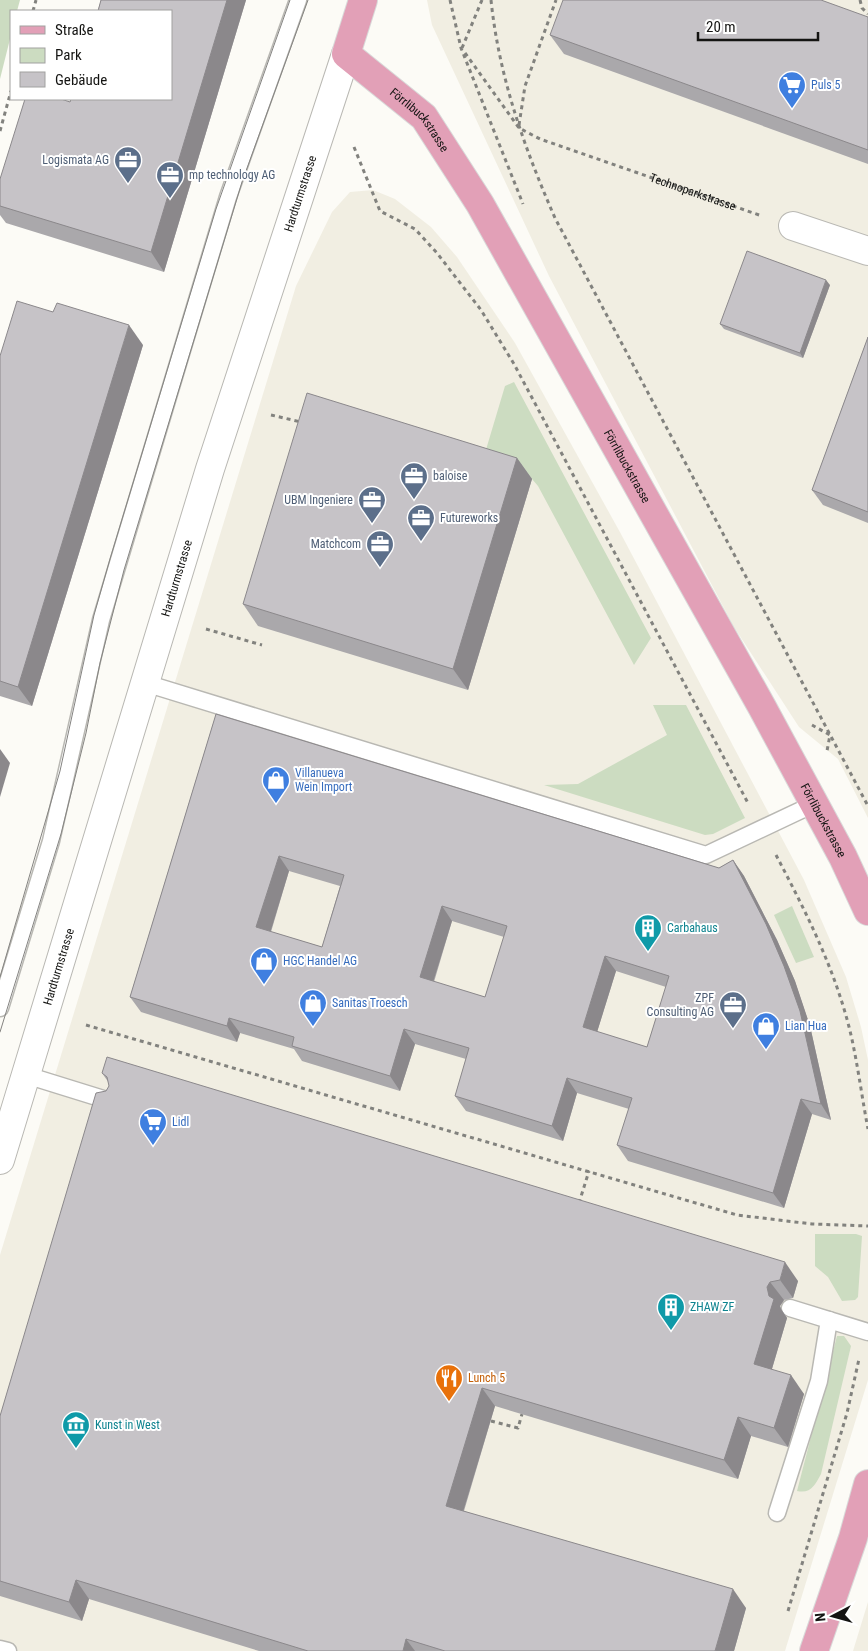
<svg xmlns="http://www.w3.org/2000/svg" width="868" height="1651" viewBox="0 0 868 1651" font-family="'Roboto Condensed',sans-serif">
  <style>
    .built { fill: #f1eee2 }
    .green { fill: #ccdcc1 }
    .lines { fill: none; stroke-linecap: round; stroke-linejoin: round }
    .lane-casing { stroke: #b9b8b3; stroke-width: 19 }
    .street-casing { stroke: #b9b8b3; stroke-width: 30 }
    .primary-casing { stroke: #d9d9d9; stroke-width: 30 }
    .path { stroke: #82827e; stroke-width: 3; stroke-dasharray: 4 4; stroke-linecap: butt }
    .lane { stroke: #fff; stroke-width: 16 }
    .street { stroke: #fff; stroke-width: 28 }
    .primary { stroke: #e2a0b7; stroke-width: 28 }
    .tram { stroke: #848380; stroke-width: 1 }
    .wall { fill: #aaa8ab; fill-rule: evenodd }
    .shaded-wall { fill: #8b888b }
    .building { fill: #c6c3c7; stroke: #8b888b; fill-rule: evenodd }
    .labels { text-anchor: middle; stroke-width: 4; stroke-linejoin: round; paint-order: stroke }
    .shop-label { font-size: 12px; fill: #366cbe; stroke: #fff; text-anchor: start }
    .street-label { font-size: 12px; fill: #141412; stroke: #fff }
    .service-label { font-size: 12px; fill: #4e5e75; stroke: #fff; text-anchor: end }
    .culture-label { font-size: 12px; fill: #0d838f; stroke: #fff; text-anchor: start }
    .food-label { font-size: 12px; fill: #c56008; stroke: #fff; text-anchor: start }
  </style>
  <rect width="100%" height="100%" fill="#fcfbf6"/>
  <!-- built -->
  <g class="built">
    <path d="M427,0H868V818L838,759L799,727L734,627L549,276L432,25Z"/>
    <path d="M373,190L395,199L431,227L457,257L515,343L621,534L804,880L846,977L861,1027L868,1060V1380L785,1651H0V1255L296,286L332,212L350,192Z"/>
    <path d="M868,1602V1651H853Z"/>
  </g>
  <!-- green -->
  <g class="green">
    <path d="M0,0H20L17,11H11V35L0,79Z"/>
    <path d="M514,382L651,638L634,665L538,486L532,479L482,463L505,386Z"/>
    <path d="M653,705H686L745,818L713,834L705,835L544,785L578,784L667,735Z"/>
    <path d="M792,906L814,957L796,963L774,915Z"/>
    <path d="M815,1234H856L862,1236L858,1297L855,1300L842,1301L828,1277L815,1266Z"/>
    <path d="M837,1336H844L851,1346L821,1474C815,1485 811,1494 797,1491Z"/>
  </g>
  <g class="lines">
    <!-- lane casing -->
    <g class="lane-casing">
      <g id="lane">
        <path d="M145,683L706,855L814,804"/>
        <path d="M0,1008L51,841L101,620L228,197L298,0"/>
        <path d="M26,1075L113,1102"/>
        <path d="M790,1308L868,1332"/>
        <path d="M777,1513L819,1381L829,1320"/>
        <path d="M0,1649L8,1651"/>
      </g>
    </g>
    <!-- street casing -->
    <g class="street-casing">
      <g id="street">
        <path d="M793,226L868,251"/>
        <path id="s2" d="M0,1160L210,469L346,54"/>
      </g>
    </g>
    <!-- primary casing -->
    <g class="primary-casing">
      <g id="primary">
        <path id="s3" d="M363,0L346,54L424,117L480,204L762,707L843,857L868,911"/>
        <path d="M814,1651L853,1538L868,1484"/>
      </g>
    </g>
    <!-- path -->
    <g class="path">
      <path d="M450,0L461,48L523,204"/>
      <path d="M491,0C499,77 524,147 555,218L868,806"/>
      <path d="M860,0L862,8L868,14"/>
      <path d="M33,11L36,0"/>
      <path d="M462,48L482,0"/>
      <path id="s1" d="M465,53L519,128L540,139L762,216"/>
      <path d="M519,125L525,86L556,0"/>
      <path d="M0,131L11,91"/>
      <path d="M354,147L380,211L415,229L437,253L481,310L514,364L748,803"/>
      <path d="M271,415L301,422"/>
      <path d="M206,629L262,645"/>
      <path d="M812,725L830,735L827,751"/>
      <path d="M776,855C806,912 836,971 851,1035C858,1066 862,1098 868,1129"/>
      <path d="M86,1025L737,1215L812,1224L868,1226"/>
      <path d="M579,1203L589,1171"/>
      <path d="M491,1421L518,1428L522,1414"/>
      <path d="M788,1611L847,1413L859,1359"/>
    </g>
    <!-- lane -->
    <use href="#lane" class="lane"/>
    <!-- street -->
    <use href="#street" class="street"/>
    <!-- primary -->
    <use href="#primary" class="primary"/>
    <!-- tram -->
    <g class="tram">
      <path d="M0,977L60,771L94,615L110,559L216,209L290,0"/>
      <path d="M0,1032L61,834L86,733L100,663L124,570L242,182L308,0"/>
    </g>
  </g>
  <!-- wall -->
  <g class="wall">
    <path d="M101,0H246L164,272L6,223L0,215V179L70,102Z"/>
    <path d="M868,17V164L564,54L550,35Z"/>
    <path d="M830,285L803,358L724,329L720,324Z"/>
    <path d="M868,337V523L823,505L812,490Z"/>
    <path d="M143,345L32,706L0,696V356Z"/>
    <path d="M517,458L532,479L468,690L258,626L243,604Z"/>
    <path d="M216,714L719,868L733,860L744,876L777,940L795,981L810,1026L831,1120L812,1114L784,1208L628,1161L617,1145L629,1109L577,1093L563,1141L466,1111L455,1096L466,1059L415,1044L400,1091L302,1061L294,1049L240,1033L237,1042L141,1012L130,997ZM289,871L340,886L322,947L271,932ZM452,921L504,937L485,997L434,982ZM616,971L666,987L647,1047L597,1032Z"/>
    <path d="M102,1073L798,1281L793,1298L784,1300L780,1306L781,1309L787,1318L772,1369L804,1394L788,1447L751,1436L738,1479L495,1406L464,1511L746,1608L734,1651H259L89,1599L82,1621L0,1596V1416L106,1091L109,1086V1083Z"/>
  </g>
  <!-- shaded-wall -->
  <g class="shaded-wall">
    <path d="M227,0H246L164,272L151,252Z"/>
    <path d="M826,280L830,285L803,358L800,353Z"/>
    <path d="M129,325L143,345L32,706L18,687Z"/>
    <path d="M517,458L532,479L468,690L453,669Z"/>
    <path d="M0,749L10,763L0,797Z"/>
    <path d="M279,856L289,871L267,943L256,927Z"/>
    <path d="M733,860L744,876L777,940L795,981L810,1026L831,1120L821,1104Z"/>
    <path d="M442,906L452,921L430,992L420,977Z"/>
    <path d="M605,956L616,971L594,1042L583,1027Z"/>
    <path d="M229,1018L240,1033L237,1042L227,1026Z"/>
    <path d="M404,1029L415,1044L400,1091L390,1076Z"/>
    <path d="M567,1078L577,1093L563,1141L552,1126Z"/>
    <path d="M801,1099L812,1114L784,1208L773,1193Z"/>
    <path d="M785,1262L798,1281L793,1298L780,1280Z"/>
    <path d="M770,1282L784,1300L780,1306L781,1309L787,1318L768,1382L754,1364L767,1287Z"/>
    <path d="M791,1375L804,1394L788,1447L774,1428Z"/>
    <path d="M482,1388L495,1406L459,1525L446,1506Z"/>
    <path d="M738,1417L751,1436L738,1479L724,1460Z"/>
    <path d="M76,1580L89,1599L82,1621L69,1602Z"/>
    <path d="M733,1589L746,1608L734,1651H715Z"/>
    <path d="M406,1639L415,1651H403Z"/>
  </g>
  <!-- building -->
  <g class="building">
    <path d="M101,0H227L151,252L0,206V179L25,99H61L70,102L71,99H171V11H98Z"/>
    <path d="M563,0H821L868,17V150L550,35Z"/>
    <path d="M747,251L826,280L800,353L720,324Z"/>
    <path d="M17,301L53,312L57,303L129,325L18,687L0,681V356Z"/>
    <path d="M868,337V512L812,490Z"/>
    <path d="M307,393L517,458L453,669L243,604Z"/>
    <path d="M216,714L719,868L733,860L766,924L784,966L800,1011L821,1104L801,1099L773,1193L617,1145L632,1098L567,1078L552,1126L455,1096L469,1048L404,1029L390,1076L292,1046L294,1037L229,1018L227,1026L130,997ZM279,856L344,875L322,947L256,927ZM442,906L507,926L485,997L420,977ZM605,956L669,976L647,1047L583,1027Z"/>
    <path d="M107,1057L785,1262L780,1280L770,1282L767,1287L769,1296L774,1299L754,1364L791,1375L774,1428L738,1417L724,1460L482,1388L446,1506L733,1589L715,1651H445L406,1639L403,1651H308L76,1580L69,1602L0,1581V1416L96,1093L106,1091L109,1086L107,1077L102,1073Z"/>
  </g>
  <!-- icons -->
  <defs>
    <g id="supermarket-pin" transform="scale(1.4375)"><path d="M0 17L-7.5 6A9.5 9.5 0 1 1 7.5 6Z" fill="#3f7fe0" stroke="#fff"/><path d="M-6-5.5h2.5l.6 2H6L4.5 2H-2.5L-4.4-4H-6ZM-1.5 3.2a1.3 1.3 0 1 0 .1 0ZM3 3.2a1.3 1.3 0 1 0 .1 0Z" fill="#fff"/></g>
    <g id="office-pin" transform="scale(1.4375)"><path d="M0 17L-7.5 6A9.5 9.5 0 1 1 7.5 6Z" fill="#5c6f8a" stroke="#fff"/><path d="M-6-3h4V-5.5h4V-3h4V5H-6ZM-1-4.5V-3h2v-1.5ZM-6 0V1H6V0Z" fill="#fff"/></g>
    <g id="shop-pin" transform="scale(1.4375)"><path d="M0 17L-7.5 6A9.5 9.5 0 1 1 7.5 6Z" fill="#3f7fe0" stroke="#fff"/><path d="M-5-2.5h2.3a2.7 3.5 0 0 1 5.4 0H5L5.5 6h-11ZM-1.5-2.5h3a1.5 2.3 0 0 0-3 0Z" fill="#fff"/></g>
    <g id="building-pin" transform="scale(1.4375)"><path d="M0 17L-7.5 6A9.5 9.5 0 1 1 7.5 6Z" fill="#0f9aa8" stroke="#fff"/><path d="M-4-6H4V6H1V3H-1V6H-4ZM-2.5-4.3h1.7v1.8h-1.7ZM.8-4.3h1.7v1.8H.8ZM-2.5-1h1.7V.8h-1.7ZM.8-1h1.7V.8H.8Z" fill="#fff"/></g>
    <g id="restaurant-pin" transform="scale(1.4375)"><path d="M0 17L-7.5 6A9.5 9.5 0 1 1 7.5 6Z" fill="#e8710a" stroke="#fff"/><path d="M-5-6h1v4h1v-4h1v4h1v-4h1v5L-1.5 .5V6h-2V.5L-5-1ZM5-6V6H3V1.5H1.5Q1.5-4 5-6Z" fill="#fff"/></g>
    <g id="museum-pin" transform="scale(1.4375)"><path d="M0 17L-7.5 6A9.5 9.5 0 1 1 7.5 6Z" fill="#0f9aa8" stroke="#fff"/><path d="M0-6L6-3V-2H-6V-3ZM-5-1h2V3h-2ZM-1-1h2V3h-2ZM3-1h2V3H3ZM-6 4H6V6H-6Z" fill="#fff"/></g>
  </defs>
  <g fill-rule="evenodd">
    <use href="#supermarket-pin" x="792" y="85"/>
    <use href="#office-pin" x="128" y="160"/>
    <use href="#office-pin" x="170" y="175"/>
    <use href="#office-pin" x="414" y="476"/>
    <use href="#office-pin" x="372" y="500"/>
    <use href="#office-pin" x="421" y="518"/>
    <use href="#office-pin" x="380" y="544"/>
    <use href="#shop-pin" x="276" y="780"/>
    <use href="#building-pin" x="648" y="928"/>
    <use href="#shop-pin" x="264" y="961"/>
    <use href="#shop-pin" x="313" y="1003"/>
    <use href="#office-pin" x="733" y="1005"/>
    <use href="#shop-pin" x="766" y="1026"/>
    <use href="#supermarket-pin" x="153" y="1122"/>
    <use href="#building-pin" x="671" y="1307"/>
    <use href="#restaurant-pin" x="449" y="1378"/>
    <use href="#museum-pin" x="76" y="1425"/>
  </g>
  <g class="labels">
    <!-- shop labels -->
    <g class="shop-label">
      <text x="811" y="89">Puls 5</text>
      <text x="295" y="777">Villanueva<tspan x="295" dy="14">Wein Import</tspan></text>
      <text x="283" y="965">HGC Handel AG</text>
      <text x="332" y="1007">Sanitas Troesch</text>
      <text x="785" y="1030">Lian Hua</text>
      <text x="172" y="1126">Lidl</text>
    </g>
    <!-- street labels -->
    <g class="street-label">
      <text dy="4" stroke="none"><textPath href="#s3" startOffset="156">Förrlibuckstrasse</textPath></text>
      <text dy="4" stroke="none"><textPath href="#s1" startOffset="278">Technoparkstrasse</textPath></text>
      <text dy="4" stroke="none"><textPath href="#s2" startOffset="1012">Hardturmstrasse</textPath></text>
      <text dy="4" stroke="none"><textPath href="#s3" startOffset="561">Förrlibuckstrasse</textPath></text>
      <text dy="4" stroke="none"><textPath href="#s2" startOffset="608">Hardturmstrasse</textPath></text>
      <text dy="4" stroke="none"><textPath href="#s3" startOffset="966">Förrlibuckstrasse</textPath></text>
      <text dy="4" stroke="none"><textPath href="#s2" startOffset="202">Hardturmstrasse</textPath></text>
    </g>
    <!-- service labels -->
    <g class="service-label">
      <text x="109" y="164">Logismata AG</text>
      <text x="189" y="179" text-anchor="start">mp technology AG</text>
      <text x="433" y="480" text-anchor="start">baloise</text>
      <text x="353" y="504">UBM Ingeniere</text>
      <text x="440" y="522" text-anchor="start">Futureworks</text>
      <text x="361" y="548">Matchcom</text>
      <text x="714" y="1002">ZPF<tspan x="714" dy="14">Consulting AG</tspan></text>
    </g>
    <!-- culture labels -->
    <g class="culture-label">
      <text x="667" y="932">Carbahaus</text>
      <text x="690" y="1311">ZHAW ZF</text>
      <text x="95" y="1429">Kunst in West</text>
    </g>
    <!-- food labels -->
    <g class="food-label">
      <text x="468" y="1382">Lunch 5</text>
    </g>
  </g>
  <!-- legend -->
  <rect x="10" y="10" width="162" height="90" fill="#ffffff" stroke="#a1a1a0"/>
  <rect x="20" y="26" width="25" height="8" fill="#e2a0b7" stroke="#a1a1a0"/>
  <text x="55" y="35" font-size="15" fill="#141412">Straße</text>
  <rect x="20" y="48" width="25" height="15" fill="#ccdcc1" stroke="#a1a1a0"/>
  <text x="55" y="60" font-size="15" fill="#141412">Park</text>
  <rect x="20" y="72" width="25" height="15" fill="#c6c3c7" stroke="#a1a1a0"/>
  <text x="55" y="85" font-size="15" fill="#141412">Gebäude</text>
  <!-- north arrow -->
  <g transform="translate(833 1616) rotate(264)" stroke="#ffffff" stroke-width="4" paint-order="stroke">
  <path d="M0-4L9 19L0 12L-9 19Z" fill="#141412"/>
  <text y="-8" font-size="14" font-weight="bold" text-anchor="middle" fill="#141412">N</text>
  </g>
  <!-- scale -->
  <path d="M698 32v8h120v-8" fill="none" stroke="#141412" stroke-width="2.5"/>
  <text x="706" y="32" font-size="15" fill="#141412" stroke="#ffffff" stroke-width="4" paint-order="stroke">20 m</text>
</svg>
